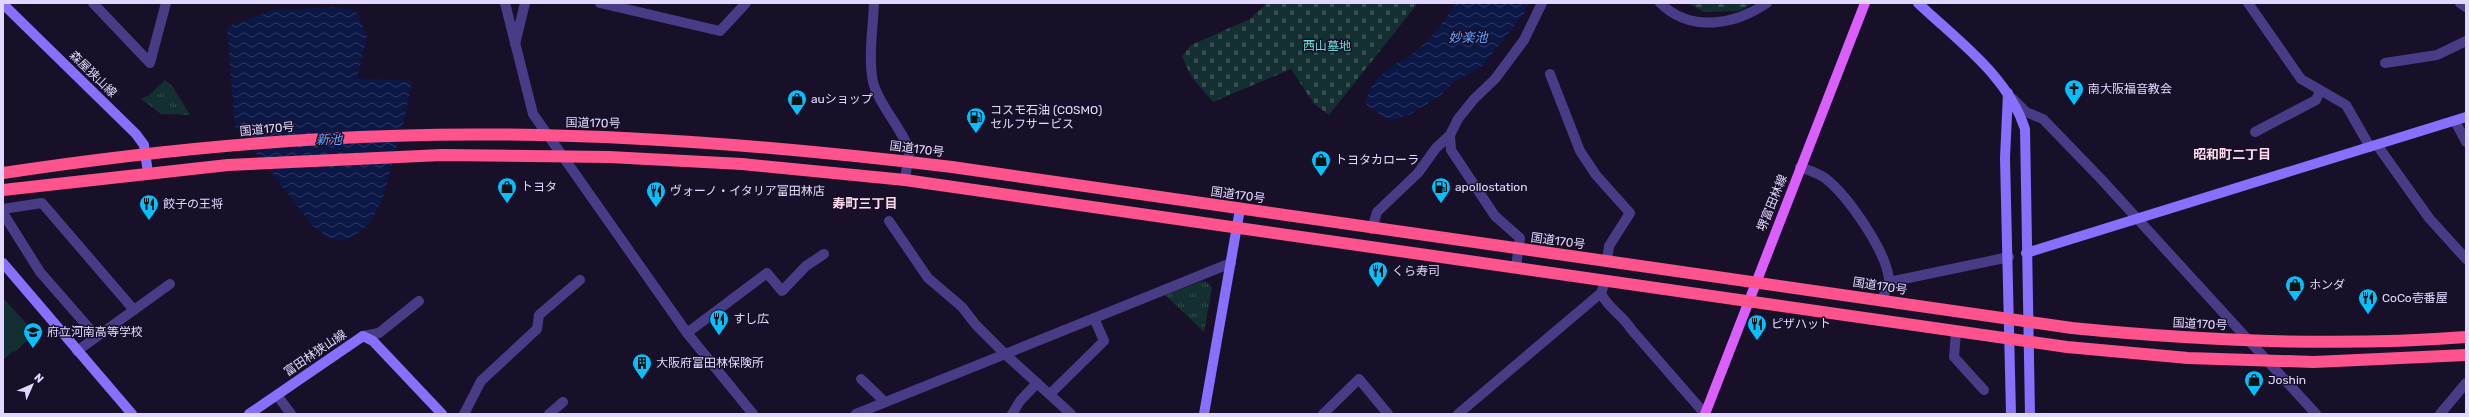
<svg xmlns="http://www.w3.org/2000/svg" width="2469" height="417" viewBox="0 0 2469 417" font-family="Rubik,'Noto Sans JP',sans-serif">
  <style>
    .grass { fill: url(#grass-tufts) }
    .forest { fill: url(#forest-firs) }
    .cemetery { fill: url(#cemetery-stones) }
    .pitch { fill: #132f32 }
    .water { fill: url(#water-waves) }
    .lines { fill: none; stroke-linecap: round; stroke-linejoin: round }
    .street { stroke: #493c87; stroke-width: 10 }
    .secondary { stroke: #886ffe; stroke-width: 10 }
    .primary { stroke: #da5ffe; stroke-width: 10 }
    .highway { stroke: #fe538c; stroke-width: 12 }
    .labels { text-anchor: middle; stroke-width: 3; stroke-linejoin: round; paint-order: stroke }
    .park-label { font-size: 12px; fill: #63e0d3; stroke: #181028 }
    .street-label { font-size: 12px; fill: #e2d8ff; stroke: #181028 }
    .poi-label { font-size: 12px; fill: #e2d8ff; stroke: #181028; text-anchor: start }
    .water-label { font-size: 13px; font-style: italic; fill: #66a2fe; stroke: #181028 }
    .neighbourhood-label { font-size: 13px; font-weight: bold; fill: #ffdaec; stroke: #181028 }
  </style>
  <defs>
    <pattern id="grass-tufts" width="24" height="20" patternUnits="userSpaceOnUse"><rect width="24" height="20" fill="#132f32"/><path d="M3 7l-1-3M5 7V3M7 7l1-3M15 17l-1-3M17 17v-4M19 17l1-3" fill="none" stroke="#354c51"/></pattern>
    <pattern id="forest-firs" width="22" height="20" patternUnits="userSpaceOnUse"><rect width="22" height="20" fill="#132f32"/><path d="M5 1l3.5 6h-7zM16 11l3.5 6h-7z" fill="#354c51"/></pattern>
    <pattern id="cemetery-stones" width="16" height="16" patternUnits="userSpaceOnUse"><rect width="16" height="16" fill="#132f32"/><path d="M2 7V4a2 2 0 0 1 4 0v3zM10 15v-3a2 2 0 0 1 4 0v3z" fill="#354c51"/></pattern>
    <pattern id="water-waves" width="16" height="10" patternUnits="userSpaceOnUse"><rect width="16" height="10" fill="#0b1846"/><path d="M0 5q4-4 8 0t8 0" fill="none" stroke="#2e3962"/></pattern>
  </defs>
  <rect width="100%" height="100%" fill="#181028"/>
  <!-- grass -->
  <g class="grass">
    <path d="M165,80L173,87L190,115L161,114L141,99L149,95Z"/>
    <path d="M1202,281L1207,282L1212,288L1204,332L1165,295Z"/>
  </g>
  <!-- forest -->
  <path class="forest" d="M1688,3H1753L1739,11L1704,12Z"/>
  <!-- cemetery -->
  <path class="cemetery" d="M1267,3H1418L1329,115L1314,104L1291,69L1213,102L1191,76L1182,56L1191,45L1250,19Z"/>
  <!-- pitch -->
  <path class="pitch" d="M3,298L35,333L15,352L13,351L3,360Z"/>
  <!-- water -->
  <g class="water">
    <path d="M1457,3H1528L1524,14L1481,67L1454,82L1441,95L1413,113L1390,121L1366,105C1367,75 1402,63 1421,47C1435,35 1446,17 1457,3Z"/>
    <path d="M340,7L356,11L367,37L357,78L412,81L404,121L383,197L372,220L359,233L342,241L328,238L313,226L235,126L227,27L274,10Z"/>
  </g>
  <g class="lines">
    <!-- street -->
    <g class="street">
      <path d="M93,3L150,63L166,3"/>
      <path d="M505,3L533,114L687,333L753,414"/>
      <path d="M600,3L720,31L746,3"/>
      <path d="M874,3C873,28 868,57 873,82C878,104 909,138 909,153C908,162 906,171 905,180"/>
      <path d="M1660,3C1691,33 1735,25 1767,3"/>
      <path d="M2248,3L2301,79L2346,105L2370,147"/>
      <path d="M2460,3L2466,7"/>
      <path d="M515,44L525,3"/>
      <path d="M2385,63L2437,55L2466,41"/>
      <path d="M1550,74L1580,151L1596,175L1630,213L1609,246L1607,262"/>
      <path d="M2012,98L2026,112L2043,119L2101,179L2316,414"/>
      <path d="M2455,121L2466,142"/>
      <path d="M2255,132L2316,100L2320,91"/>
      <path d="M1450,135L1451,150L1495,216L1520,238L1516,267"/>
      <path d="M2377,145L2429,218L2466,259"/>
      <path d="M1800,167C1808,170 1818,173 1825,178C1848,196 1887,252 1889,280C1889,287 1884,295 1881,300"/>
      <path d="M3,209L42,203L134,310"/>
      <path d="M3,213L40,272L96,336"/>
      <path d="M889,221L928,278L962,307L976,325L1005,354L1071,414"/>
      <path d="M1372,229L1377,212L1418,173L1436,148L1450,135L1458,119L1474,99L1495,79L1524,40L1542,3"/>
      <path d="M1889,282L2009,257"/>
      <path d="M1601,293C1607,308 1623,315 1631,329L1705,414"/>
      <path d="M1956,332L1954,357L1984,390"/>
      <path d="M687,333L767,273L782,291L806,266L824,254"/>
      <path d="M363,336L379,333L419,301"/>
      <path d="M77,351L170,284"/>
      <path d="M861,379L885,402"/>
      <path d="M1050,394L1104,341L1094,318"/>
      <path d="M277,395L291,414"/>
      <path d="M464,414L481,381L537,329L539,315L580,280"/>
      <path d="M549,414L563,402"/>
      <path d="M856,414L1231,263"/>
      <path d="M1012,414L1020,401L1037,383"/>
      <path d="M1323,414L1359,379L1388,414"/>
      <path d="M1458,414L1601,293L1606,280"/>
      <path d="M2440,414L2466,383"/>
    </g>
    <!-- secondary -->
    <g class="secondary">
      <path d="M1918,3C1957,40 2008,76 2025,129L2030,414"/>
      <path d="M3,4L136,134L144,145L148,173"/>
      <path d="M2008,93L2005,158L2011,414"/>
      <path d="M2026,253L2466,117"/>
      <path d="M3,263L132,414"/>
      <path d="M249,414L363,336L373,341L442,414"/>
      <path d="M1204,414L1240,209"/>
    </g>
    <!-- primary -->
    <path class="primary" d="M1705,414L1865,3"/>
    <!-- highway -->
    <g class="highway">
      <path d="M3,173C109,157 215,145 322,139C532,126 744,142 952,167L2072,328C2203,341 2335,347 2466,337"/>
      <path d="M3,190L228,165L442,155L609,157L742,164L905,180L2067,347L2188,358L2314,362L2466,355"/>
    </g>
  </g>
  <!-- icons -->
  <defs>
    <g id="church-pin" transform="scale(1)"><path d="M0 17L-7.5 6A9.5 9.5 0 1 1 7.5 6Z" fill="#05c0fd" stroke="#181028"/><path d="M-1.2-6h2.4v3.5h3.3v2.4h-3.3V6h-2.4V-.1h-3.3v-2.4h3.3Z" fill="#111"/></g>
    <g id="shop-pin" transform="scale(1)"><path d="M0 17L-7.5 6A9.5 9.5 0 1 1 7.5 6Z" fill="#05c0fd" stroke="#181028"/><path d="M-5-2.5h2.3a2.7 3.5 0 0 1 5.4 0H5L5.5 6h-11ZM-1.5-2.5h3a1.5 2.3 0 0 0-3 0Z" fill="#111"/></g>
    <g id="fuel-pin" transform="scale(1)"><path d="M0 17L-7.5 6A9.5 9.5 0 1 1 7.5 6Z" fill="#05c0fd" stroke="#181028"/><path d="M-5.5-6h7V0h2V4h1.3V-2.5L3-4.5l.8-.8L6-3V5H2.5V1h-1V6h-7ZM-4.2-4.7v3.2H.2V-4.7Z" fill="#111"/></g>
    <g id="restaurant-pin" transform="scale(1)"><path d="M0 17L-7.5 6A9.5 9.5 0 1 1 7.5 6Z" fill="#05c0fd" stroke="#181028"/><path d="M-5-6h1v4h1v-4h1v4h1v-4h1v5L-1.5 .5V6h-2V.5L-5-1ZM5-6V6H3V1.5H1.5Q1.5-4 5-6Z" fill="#111"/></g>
    <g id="school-pin" transform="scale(1)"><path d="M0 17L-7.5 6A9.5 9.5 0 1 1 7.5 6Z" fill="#05c0fd" stroke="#181028"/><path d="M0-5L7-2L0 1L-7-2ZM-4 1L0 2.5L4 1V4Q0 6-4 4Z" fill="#111"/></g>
    <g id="building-pin" transform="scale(1)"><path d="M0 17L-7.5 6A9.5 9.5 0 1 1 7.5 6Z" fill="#05c0fd" stroke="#181028"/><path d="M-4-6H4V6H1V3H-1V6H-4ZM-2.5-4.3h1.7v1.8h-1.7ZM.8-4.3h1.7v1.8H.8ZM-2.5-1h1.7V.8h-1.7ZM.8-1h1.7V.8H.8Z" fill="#111"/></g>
  </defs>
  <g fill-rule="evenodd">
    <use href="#church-pin" x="2074" y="89"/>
    <use href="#shop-pin" x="797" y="99"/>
    <use href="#fuel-pin" x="976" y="117"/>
    <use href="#shop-pin" x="1321" y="160"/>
    <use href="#shop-pin" x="507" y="187"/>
    <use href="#fuel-pin" x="1441" y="187"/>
    <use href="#restaurant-pin" x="656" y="191"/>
    <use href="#restaurant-pin" x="149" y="204"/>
    <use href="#restaurant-pin" x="1378" y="271"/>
    <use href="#shop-pin" x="2295" y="285"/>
    <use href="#restaurant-pin" x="2368" y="298"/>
    <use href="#restaurant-pin" x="719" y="319"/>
    <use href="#restaurant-pin" x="1757" y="324"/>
    <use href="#school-pin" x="33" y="332"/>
    <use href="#building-pin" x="642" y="363"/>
    <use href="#shop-pin" x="2254" y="380"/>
  </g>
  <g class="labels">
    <!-- park labels -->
    <g class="park-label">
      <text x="1327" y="50">西山墓地</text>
    </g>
    <!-- street labels -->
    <g class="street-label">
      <text transform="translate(93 74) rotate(44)" y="4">森屋狭山線</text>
      <text transform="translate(593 123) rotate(1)" y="4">国道170号</text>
      <text transform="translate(267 129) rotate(-5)" y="4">国道170号</text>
      <text transform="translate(917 149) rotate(7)" y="4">国道170号</text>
      <text transform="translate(1238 195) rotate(8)" y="4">国道170号</text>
      <text transform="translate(1772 203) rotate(-68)" y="4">堺富田林線</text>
      <text transform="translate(1558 241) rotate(8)" y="4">国道170号</text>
      <text transform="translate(1880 286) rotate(9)" y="4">国道170号</text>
      <text transform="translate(2200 324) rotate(3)" y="4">国道170号</text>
      <text transform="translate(315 353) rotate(-34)" y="4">富田林狭山線</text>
    </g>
    <!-- poi labels -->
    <g class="poi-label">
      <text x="2088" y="93">南大阪福音教会</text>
      <text x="811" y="103">auショップ</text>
      <text x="990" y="114">コスモ石油 (COSMO)<tspan x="990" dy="14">セルフサービス</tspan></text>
      <text x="1335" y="164">トヨタカローラ</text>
      <text x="521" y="191">トヨタ</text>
      <text x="1455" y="191">apollostation</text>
      <text x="670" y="195">ヴォーノ・イタリア富田林店</text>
      <text x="163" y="208">餃子の王将</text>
      <text x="1392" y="275">くら寿司</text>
      <text x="2309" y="289">ホンダ</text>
      <text x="2382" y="302">CoCo壱番屋</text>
      <text x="733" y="323">すし広</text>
      <text x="1771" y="328">ピザハット</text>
      <text x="47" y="336">府立河南高等学校</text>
      <text x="656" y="367">大阪府富田林保険所</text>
      <text x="2268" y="384">Joshin</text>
    </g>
    <!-- water labels -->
    <g class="water-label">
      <text x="1468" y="42">妙楽池</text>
      <text x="329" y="144">新池</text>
    </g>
    <!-- neighbourhood labels -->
    <g class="neighbourhood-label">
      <text x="2232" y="159">昭和町二丁目</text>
      <text x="865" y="208">寿町三丁目</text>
    </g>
  </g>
  <!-- border -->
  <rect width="2469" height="417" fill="none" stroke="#e2d8ff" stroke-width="8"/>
  <!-- north arrow -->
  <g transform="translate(32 385) rotate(45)" stroke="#181028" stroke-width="3" paint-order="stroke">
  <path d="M0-3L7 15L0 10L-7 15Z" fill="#e2d8ff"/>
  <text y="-6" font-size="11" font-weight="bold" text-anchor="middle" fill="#e2d8ff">N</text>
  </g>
</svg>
